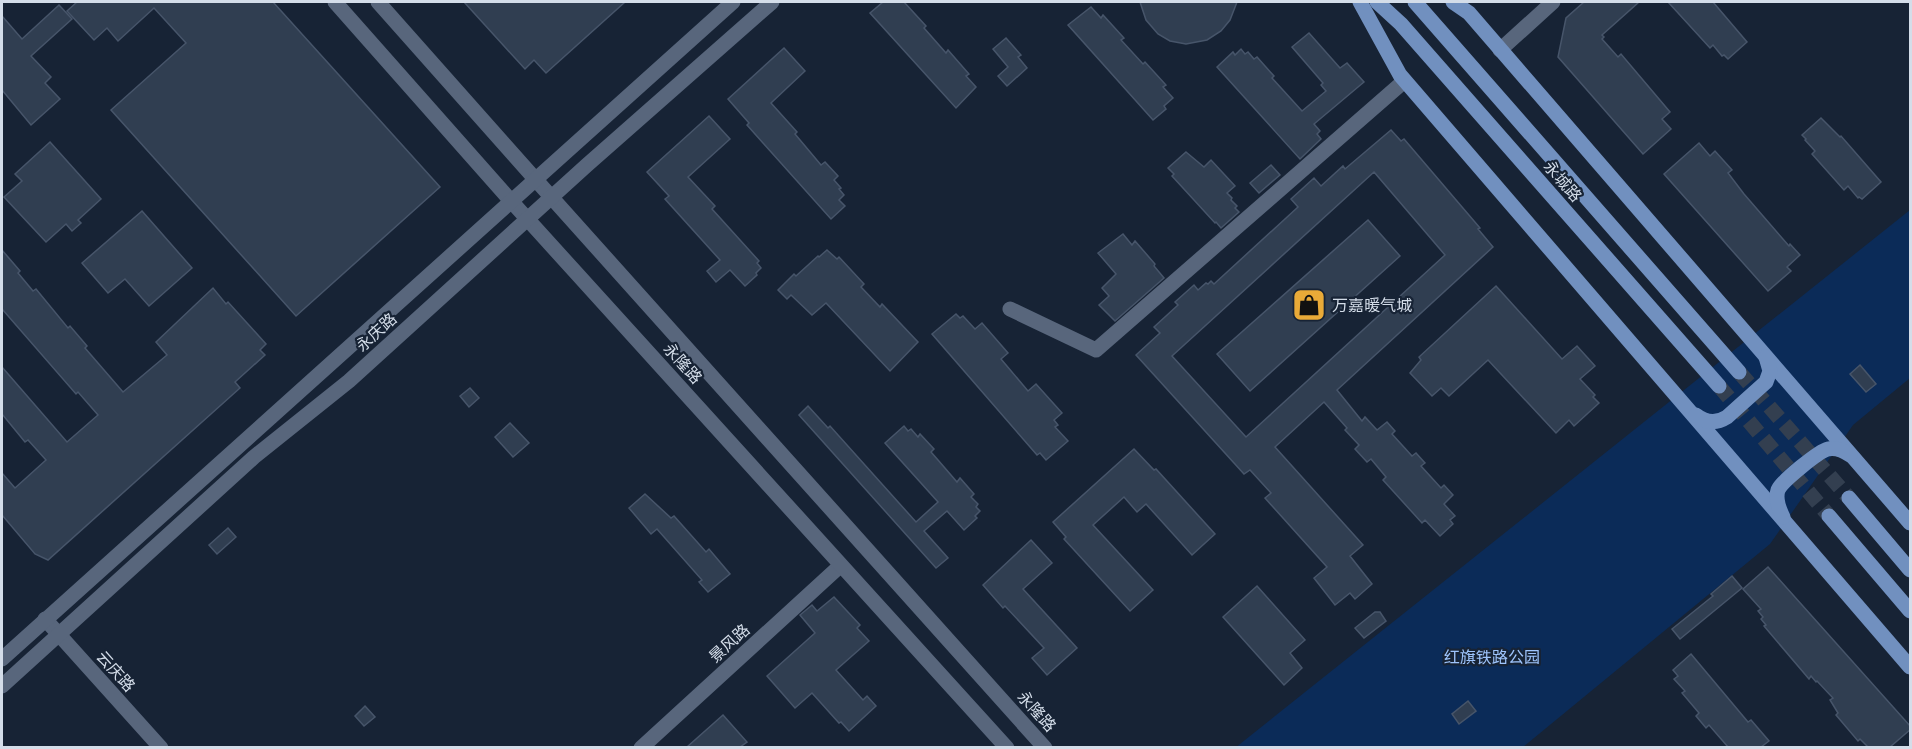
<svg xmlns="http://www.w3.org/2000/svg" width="1912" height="749" viewBox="0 0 1912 749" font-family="Commissioner,'Noto Sans SC',sans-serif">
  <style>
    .green { fill: #0b2b58 }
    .building { fill: #303e51; stroke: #47556a; stroke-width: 1.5; fill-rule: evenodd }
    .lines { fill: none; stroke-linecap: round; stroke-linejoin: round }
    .primary-tunnel { stroke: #333f50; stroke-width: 15; stroke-dasharray: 15 8; stroke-linecap: butt }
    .minor { stroke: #58667c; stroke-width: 15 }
    .tertiary { stroke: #58667c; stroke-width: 15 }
    .primary { stroke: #7190bf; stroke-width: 15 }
    .labels { text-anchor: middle; stroke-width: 4.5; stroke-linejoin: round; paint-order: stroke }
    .street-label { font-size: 16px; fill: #d4dde9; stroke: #172335 }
    .poi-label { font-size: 16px; fill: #d4dde9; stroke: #172335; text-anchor: start }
    .park-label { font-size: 16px; fill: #9ec4fc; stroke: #172335 }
  </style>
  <rect width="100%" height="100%" fill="#172335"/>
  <!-- green -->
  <path class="green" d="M1910,210V378L1853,425L1770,544L1523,747L1235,748Z"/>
  <!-- building -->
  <g class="building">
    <path d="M77,2H273L440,187L296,316L111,110L186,43L154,8L118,41L107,28L94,40L67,11Z"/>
    <path d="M464,2H625L546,73L534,60L525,69Z"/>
    <path d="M883,2H904L926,26L924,28L946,53L948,50L969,74L966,76L976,87L956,108L870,13Z"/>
    <path d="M1140,2H1237L1230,20L1221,31L1207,40L1186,44L1170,41L1158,34L1146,20Z"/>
    <path d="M1584,2H1639L1602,35L1604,37L1602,39L1618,57L1621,54L1670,112L1662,119L1671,129L1643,154L1558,57L1566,18Z"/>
    <path d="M1668,2H1713L1747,42L1728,59L1724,55L1722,56L1713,45L1710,48Z"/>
    <path d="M59,5L72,19L31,56L51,77L45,83L60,99L31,125L2,90V16L22,39Z"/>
    <path d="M1091,7L1101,18L1103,15L1124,38L1121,40L1143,64L1145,62L1166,85L1163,87L1173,98L1164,106L1166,109L1153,120L1068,25Z"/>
    <path d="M1309,33L1340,68L1347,63L1364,82L1314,124L1320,131L1317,134L1321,139L1300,159L1217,67L1233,52L1235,55L1241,49L1245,54L1248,52L1254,59L1257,57L1274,76L1272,78L1302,111L1326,91L1321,85L1323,83L1292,47Z"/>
    <path d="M1006,38L1021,55L1018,57L1027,68L1007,86L998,76L1008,67L993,49Z"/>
    <path d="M784,48L805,71L771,103L797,132L795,134L821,165L825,162L838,176L834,180L841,188L839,189L844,195L839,200L845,206L831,219L747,125L749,123L728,99Z"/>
    <path d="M709,116L730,139L688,177L715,206L712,209L759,261L757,263L761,268L756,273L757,275L745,286L730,270L716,282L707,271L720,260L665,199L669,196L647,172Z"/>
    <path d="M1821,118L1840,137L1841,136L1881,182L1862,199L1859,197L1858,198L1848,186L1844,190L1812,154L1815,151L1805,140L1806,139L1802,135Z"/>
    <path d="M1391,130L1401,141L1404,139L1480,228L1478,229L1493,247L1337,390L1362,421L1365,417L1377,430L1387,422L1395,431L1392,434L1412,456L1416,453L1425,463L1421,466L1441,488L1444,485L1453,495L1444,504L1455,516L1450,520L1453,524L1440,536L1425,520L1422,523L1383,480L1386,477L1371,459L1367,462L1355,449L1359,445L1345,430L1347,428L1324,402L1275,447L1363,545L1350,556L1372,584L1355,599L1350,593L1335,605L1314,578L1327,567L1265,498L1271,493L1250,470L1244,474L1136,355L1160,333L1154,327L1178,305L1175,302L1194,285L1198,290L1206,283L1208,284L1211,281L1214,284L1298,207L1291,199L1314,178L1321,186L1343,166L1345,169ZM1374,172L1445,255L1246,437L1172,356Z"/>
    <path d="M50,142L101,199L78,220L81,223L72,231L66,224L46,242L4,197L22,181L15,174Z"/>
    <path d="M1699,143L1710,156L1715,151L1732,170L1728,173L1744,194L1789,246L1790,244L1800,255L1787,267L1791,271L1768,291L1664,174Z"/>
    <path d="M1186,152L1204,167L1211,160L1235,186L1227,193L1232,198L1231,200L1237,206L1235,208L1239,212L1221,228L1216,222L1215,223L1172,176L1174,174L1168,168Z"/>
    <path d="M1271,165L1280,175L1259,193L1250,183Z"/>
    <path d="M142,211L192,268L149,306L125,279L108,293L82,263Z"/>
    <path d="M1368,220L1400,256L1250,391L1217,354Z"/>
    <path d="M1123,234L1132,245L1135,241L1155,264L1154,266L1164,278L1115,321L1099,305L1109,296L1102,288L1116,274L1098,253Z"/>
    <path d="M2,250L20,271L18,273L33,291L36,289L68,328L70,326L87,346L85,348L123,392L167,355L156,342L213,288L226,304L228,302L266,344L260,350L265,355L235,382L240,388L48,560L35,554L2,515V473L15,488L46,460L28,440L25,442L2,414V367L67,442L98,415L78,392L76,394L2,309Z"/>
    <path d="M827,250L837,259L839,257L864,284L861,287L880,307L882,304L918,342L890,371L826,303L812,315L791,295L787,299L778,290L794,274L796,276L818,256L819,257Z"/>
    <path d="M1496,286L1562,359L1577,346L1595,366L1580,379L1595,395L1593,397L1599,403L1574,426L1569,420L1556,433L1488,360L1449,396L1441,388L1432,396L1410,373L1421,360L1419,357Z"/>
    <path d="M956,314L960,318L963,316L975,329L982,323L1008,353L1001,359L1028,391L1036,384L1062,413L1054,420L1058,425L1055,427L1068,441L1046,460L1040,453L1037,455L932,334Z"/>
    <path d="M1860,365L1876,384L1866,392L1850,374Z"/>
    <path d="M470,388L479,398L469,407L460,396Z"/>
    <path d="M808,406L828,428L830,426L916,522L938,502L885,443L904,426L908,431L911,429L918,437L920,434L934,449L931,452L938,460L957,482L960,478L974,494L971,497L978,504L976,507L980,511L975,516L977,518L964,530L947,511L924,531L948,558L936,568L799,415Z"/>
    <path d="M510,423L529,443L513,457L495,437Z"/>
    <path d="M1134,449L1154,470L1156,469L1215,534L1192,555L1146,504L1137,512L1124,497L1093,525L1153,590L1130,611L1064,539L1066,537L1053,522Z"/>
    <path d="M645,494L671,518L674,516L706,552L709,549L730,574L708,592L699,582L702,580L657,529L651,534L629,508Z"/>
    <path d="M228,528L236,537L217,554L209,545Z"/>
    <path d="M1031,540L1052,563L1023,589L1077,648L1047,675L1032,658L1044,648L1005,606L1003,608L983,585Z"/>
    <path d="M1768,567L1911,727V729L1890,747H1868L1860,739L1858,741L1836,715L1838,713L1830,700L1833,698L1817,681L1816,682L1811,676L1809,679L1764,626L1766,625L1761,619L1763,617L1758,611L1761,609L1743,589Z"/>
    <path d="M1732,576L1742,588L1680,639L1672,629L1713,596L1711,594Z"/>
    <path d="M1257,586L1305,640L1290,653L1302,668L1284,685L1223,617Z"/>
    <path d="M834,597L860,625L857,628L869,641L836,670L863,700L867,696L876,706L849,731L841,722L839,723L812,693L795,708L767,676L815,633L800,615L812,605L817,611Z"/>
    <path d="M1375,612H1380L1386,621L1364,638L1355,628Z"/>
    <path d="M1691,654L1748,722L1751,720L1769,741L1761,747H1728L1709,725L1706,728L1696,716L1699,713L1682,693L1685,691L1674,679L1678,676L1673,670Z"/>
    <path d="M1468,701L1476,711L1459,724L1452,714Z"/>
    <path d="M365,706L375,717L364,726L355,716Z"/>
    <path d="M723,715L747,742L740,747H687Z"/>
  </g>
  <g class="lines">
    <!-- primary-tunnel -->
    <g class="primary-tunnel">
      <path d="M1739,372L1849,498"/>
      <path d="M1719,386L1829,516"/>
    </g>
    <!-- minor -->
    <g class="minor">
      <path d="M1500,50L1553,2"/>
      <path d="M1010,309L1096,350L1402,83"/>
      <path d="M45,619L161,748"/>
      <path d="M641,748L840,566"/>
    </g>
    <!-- tertiary -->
    <g class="tertiary">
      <path d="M335,2L511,201L1007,748"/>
      <path d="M378,2L536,180L1045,748"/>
      <path d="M2,659L733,2"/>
      <path d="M2,686L254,457L349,381L587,165L772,2"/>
    </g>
    <!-- primary -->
    <g class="primary">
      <path d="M1360,2L1400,75L1910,667"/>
      <path d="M1377,2L1401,24L1719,386"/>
      <path d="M1415,2L1739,372"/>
      <path d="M1453,2L1469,13L1910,523"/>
      <path d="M1696,415C1706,423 1716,424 1727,417L1766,382L1770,371L1766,357"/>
      <path d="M1849,498L1910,570"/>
      <path d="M1829,516L1910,611"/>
      <path d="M1783,517C1779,509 1775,499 1778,490C1782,481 1819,451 1828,449C1837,447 1844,451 1850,455"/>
    </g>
  </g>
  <!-- icons -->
  <defs>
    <g id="shop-square" transform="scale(1.725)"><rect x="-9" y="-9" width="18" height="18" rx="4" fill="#e9aa38" stroke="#172335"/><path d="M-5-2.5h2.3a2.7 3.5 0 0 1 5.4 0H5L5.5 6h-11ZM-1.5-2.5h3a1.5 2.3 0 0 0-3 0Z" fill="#111"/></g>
  </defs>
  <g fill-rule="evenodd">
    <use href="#shop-square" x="1309" y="305"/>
  </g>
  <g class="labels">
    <!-- street labels -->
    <g class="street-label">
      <text transform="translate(1563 181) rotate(49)" y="6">永城路</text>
      <text transform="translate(376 332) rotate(-42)" y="6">永庆路</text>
      <text transform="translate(683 363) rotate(48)" y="6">永隆路</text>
      <text transform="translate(729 643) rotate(-42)" y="6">景风路</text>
      <text transform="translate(116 671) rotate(48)" y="6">云庆路</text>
      <text transform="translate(1037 711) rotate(48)" y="6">永隆路</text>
    </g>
    <!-- poi labels -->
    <g class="poi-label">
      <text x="1332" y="311">万嘉暖气城</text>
    </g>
    <!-- park labels -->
    <g class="park-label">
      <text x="1492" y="663">红旗铁路公园</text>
    </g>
  </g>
  <!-- border -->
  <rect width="1912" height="749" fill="none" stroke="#d4dde9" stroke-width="6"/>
</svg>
